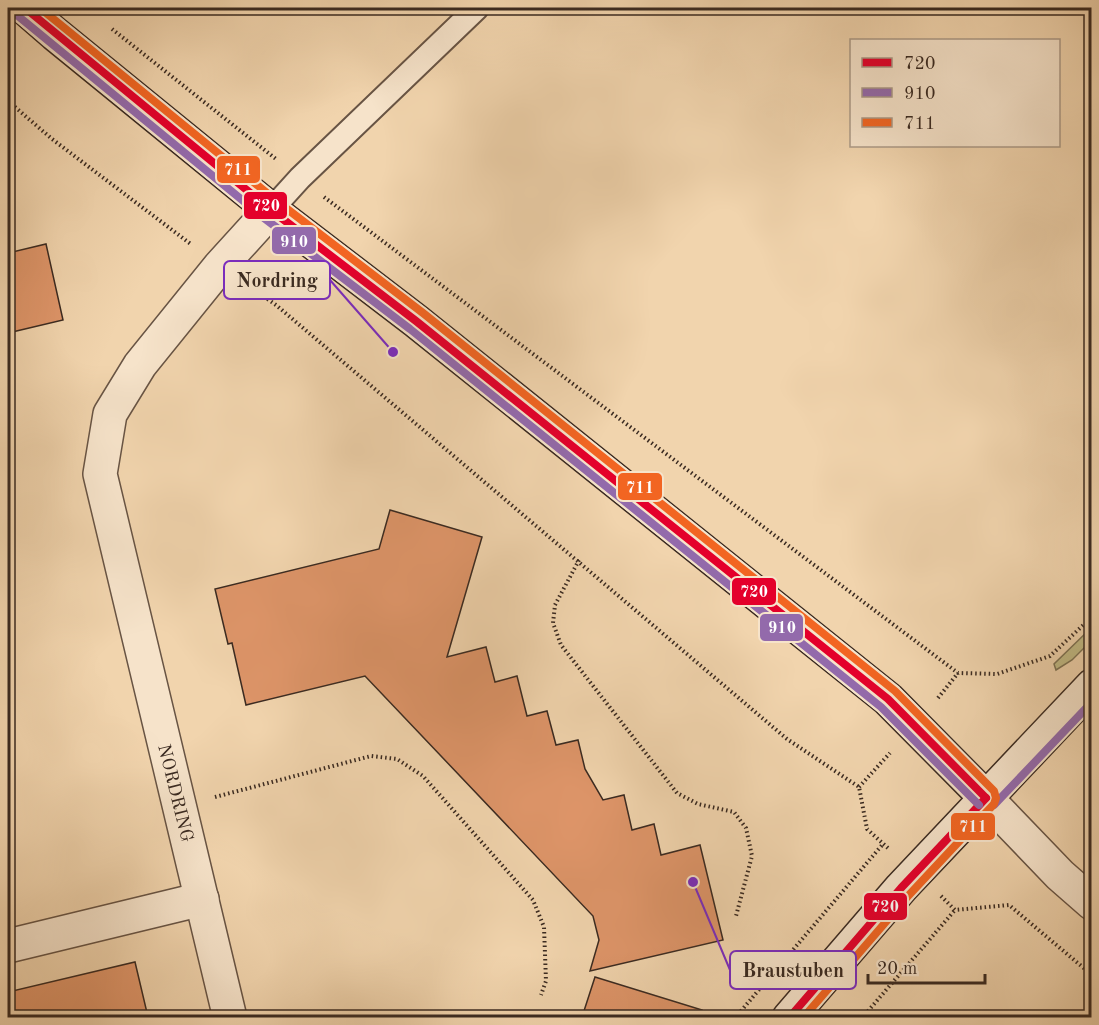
<svg xmlns="http://www.w3.org/2000/svg" width="1099" height="1025" viewBox="0 0 1099 1025" font-family="'Old Standard TT',serif">
  <style>
    .green { fill: #c2bb85; stroke: #7e7253; stroke-width: 1.5 }
    .building { fill: #de9569; stroke: #3a2a21; stroke-width: 1.5 }
    .lines { fill: none; stroke-linecap: round; stroke-linejoin: round }
    .lane-casing { stroke: #685444; stroke-width: 26 }
    .street-casing { stroke: #685444; stroke-width: 36 }
    .secondary-casing { stroke: #3a2a21; stroke-width: 36 }
    .path { stroke: #3a2a21; stroke-width: 4; stroke-dasharray: 1.5 3; stroke-linecap: butt }
    .lane { stroke: #f6e3ca; stroke-width: 22 }
    .street { stroke: #f6e3ca; stroke-width: 33 }
    .secondary { stroke: #f6e3ca; stroke-width: 33 }
    .bus-1-casing { stroke: #f6e3ca; stroke-width: 12 }
    .bus-2-casing { stroke: #f6e3ca; stroke-width: 12 }
    .bus-3-casing { stroke: #f6e3ca; stroke-width: 12 }
    .bus-1 { stroke: #e4002b; stroke-width: 8 }
    .bus-2 { stroke: #936aab; stroke-width: 8 }
    .bus-3 { stroke: #f26522; stroke-width: 8 }
    .labels { text-anchor: middle; stroke-width: 4.5; stroke-linejoin: round; paint-order: stroke }
    .street-label { font-size: 18px; fill: #3a2a21; stroke: #f6e3ca }
    .leader { fill: none; stroke: #7b2cbf; stroke-width: 2 }
    .callout-dot { fill: #7b2cbf; stroke: #f6e3ca; stroke-width: 2 }
    .callout { fill: #f6e3ca; stroke: #7b2cbf; stroke-width: 2 }
    .callout-label { font-size: 20px; text-anchor: middle; font-weight: bold; fill: #3a2a21 }
    .line-badge { stroke: #f6e3ca; stroke-width: 2 }
    .badge-label { font-size: 16px; text-anchor: middle; font-weight: bold; fill: #fff }
  </style>
  <rect width="100%" height="100%" fill="#f1d4ad"/>
  <filter id="stains"><feTurbulence type="fractalNoise" baseFrequency=".00333" numOctaves="4"/><feColorMatrix values="0 0 0 0 .2 0 0 0 0 .09 0 0 0 0 .02 0 0 0 .5 -.17"/></filter>
  <radialGradient id="worn" r=".72"><stop offset=".6" stop-color="#630" stop-opacity="0"/><stop offset="1" stop-color="#630" stop-opacity=".3"/></radialGradient>
  <!-- green -->
  <path class="green" d="M1091,628V641L1072,660L1056,670L1054,664Z"/>
  <!-- building -->
  <g class="building">
    <path d="M46,244L63,320L8,333V253Z"/>
    <path d="M390,510L482,537L447,657L486,647L495,682L517,676L527,716L547,711L556,745L578,740L585,769L603,800L624,795L632,830L654,824L661,855L700,845L723,940L590,971L599,940L593,916L365,676L246,705L232,643L228,644L215,589L379,549Z"/>
    <path d="M135,962L148,1017H78L77,1012L54,1017H8V992Z"/>
    <path d="M595,977L702,1010L700,1017H582Z"/>
  </g>
  <g class="lines">
    <!-- lane casing -->
    <g class="lane-casing">
      <path id="lane" d="M271,210L300,178L477,8"/>
    </g>
    <!-- street casing -->
    <g class="street-casing">
      <g id="street">
        <path d="M986,798L1060,875L1092,903"/>
        <path d="M8,946L202,899"/>
        <path d="M230,1018L100,474L110,414L140,365L220,266L271,210"/>
      </g>
    </g>
    <!-- secondary casing -->
    <g class="secondary-casing">
      <g id="secondary">
        <path d="M25,8L55,34L271,210L416,321L888,699L986,798"/>
        <path d="M789,1018L901,888L1092,686"/>
      </g>
    </g>
    <!-- path -->
    <g class="path">
      <path d="M112,29L276,159"/>
      <path d="M8,101L52,139L192,245"/>
      <path d="M324,197L958,673L997,674L1050,656L1092,617"/>
      <path d="M249,286L276,305L787,739L859,787L867,829L889,849"/>
      <path d="M579,560L555,605L553,623L561,645L677,793L698,804L734,812L746,828L752,856L736,916"/>
      <path d="M938,698L958,673"/>
      <path d="M859,787L890,753"/>
      <path d="M215,797L371,756L397,759L423,776L533,900L544,927L546,981L541,995"/>
      <path d="M941,896L955,910L1009,905L1092,975"/>
      <path d="M735,1018L883,844"/>
      <path d="M862,1018L955,910"/>
    </g>
    <!-- lane -->
    <use href="#lane" class="lane"/>
    <!-- street -->
    <use href="#street" class="street"/>
    <!-- secondary -->
    <use href="#secondary" class="secondary"/>
    <!-- bus-1 casing -->
    <g class="bus-1-casing">
      <g id="bus-1">
        <path d="M25,8L271,210L416,321L888,699L986,798"/>
        <path d="M789,1018L901,888L986,798"/>
      </g>
    </g>
    <!-- bus-2 casing -->
    <g class="bus-2-casing">
      <g id="bus-2">
        <path d="M18,16L264,218L410,329L881,707L979,805"/>
        <path d="M994,805L1092,702"/>
      </g>
    </g>
    <!-- bus-3 casing -->
    <g class="bus-3-casing">
      <path id="bus-3" d="M40,8L278,202L423,313L895,691L994,791L996,798L994,804L909,895L803,1018"/>
    </g>
    <!-- bus-1 -->
    <use href="#bus-1" class="bus-1"/>
    <!-- bus-2 -->
    <use href="#bus-2" class="bus-2"/>
    <!-- bus-3 -->
    <use href="#bus-3" class="bus-3"/>
  </g>
  <g class="labels">
    <!-- street labels -->
    <g class="street-label">
      <text transform="translate(176 793) rotate(76)" y="6">NORDRING</text>
    </g>
  </g>
  <!-- callouts -->
  <path class="leader" d="M393 352L330 280M693 882L730 970"/>
  <g class="callout-dot">
    <circle cx="393" cy="352" r="6"/>
    <circle cx="693" cy="882" r="6"/>
  </g>
  <g class="callout">
    <rect x="224" y="261" width="106" height="38" rx="6"/>
    <rect x="730" y="951" width="126" height="38" rx="6"/>
  </g>
  <g class="callout-label">
    <text x="277" y="287">Nordring</text>
    <text x="793" y="977">Braustuben</text>
  </g>
  <g class="line-badge">
    <rect x="216" y="155" width="45" height="29" rx="6" fill="#f26522"/>
    <rect x="243" y="191" width="45" height="29" rx="6" fill="#e4002b"/>
    <rect x="271" y="226" width="46" height="29" rx="6" fill="#936aab"/>
    <rect x="617" y="472" width="46" height="29" rx="6" fill="#f26522"/>
    <rect x="731" y="577" width="46" height="29" rx="6" fill="#e4002b"/>
    <rect x="759" y="613" width="45" height="29" rx="6" fill="#936aab"/>
    <rect x="950" y="812" width="46" height="29" rx="6" fill="#f26522"/>
    <rect x="863" y="892" width="45" height="29" rx="6" fill="#e4002b"/>
  </g>
  <g class="badge-label">
    <text x="238" y="175">711</text>
    <text x="266" y="211">720</text>
    <text x="294" y="247">910</text>
    <text x="640" y="493">711</text>
    <text x="754" y="597">720</text>
    <text x="782" y="633">910</text>
    <text x="973" y="832">711</text>
    <text x="885" y="912">720</text>
  </g>
  <!-- margin -->
  <rect width="1099" height="1025" fill="none" stroke="#f1d4ad" stroke-width="30"/>
  <rect x="9" y="9" width="1081" height="1007" fill="none" stroke="#3a2a21" stroke-width="3"/>
  <rect x="15" y="15" width="1069" height="995" fill="none" stroke="#3a2a21" stroke-width="1.5"/>
  <!-- legend -->
  <rect x="850" y="39" width="210" height="108" fill="#f6e3ca" stroke="#ab9986" stroke-width="1.5"/>
  <rect x="862" y="58" width="30" height="9" fill="#e4002b" stroke="#ab9986" stroke-width="1.5"/>
  <text x="904" y="69" font-size="18" fill="#3a2a21">720</text>
  <rect x="862" y="88" width="30" height="9" fill="#936aab" stroke="#ab9986" stroke-width="1.5"/>
  <text x="904" y="99" font-size="18" fill="#3a2a21">910</text>
  <rect x="862" y="118" width="30" height="9" fill="#f26522" stroke="#ab9986" stroke-width="1.5"/>
  <text x="904" y="129" font-size="18" fill="#3a2a21">711</text>
  <!-- scale -->
  <path d="M868 974v9h117v-9" fill="none" stroke="#3a2a21" stroke-width="3"/>
  <text x="877" y="974" font-size="18" fill="#3a2a21" stroke="#f6e3ca" stroke-width="4.5" paint-order="stroke">20 m</text>
  <rect width="100%" height="100%" filter="url(#stains)"/>
  <rect width="100%" height="100%" fill="url(#worn)"/>
</svg>
